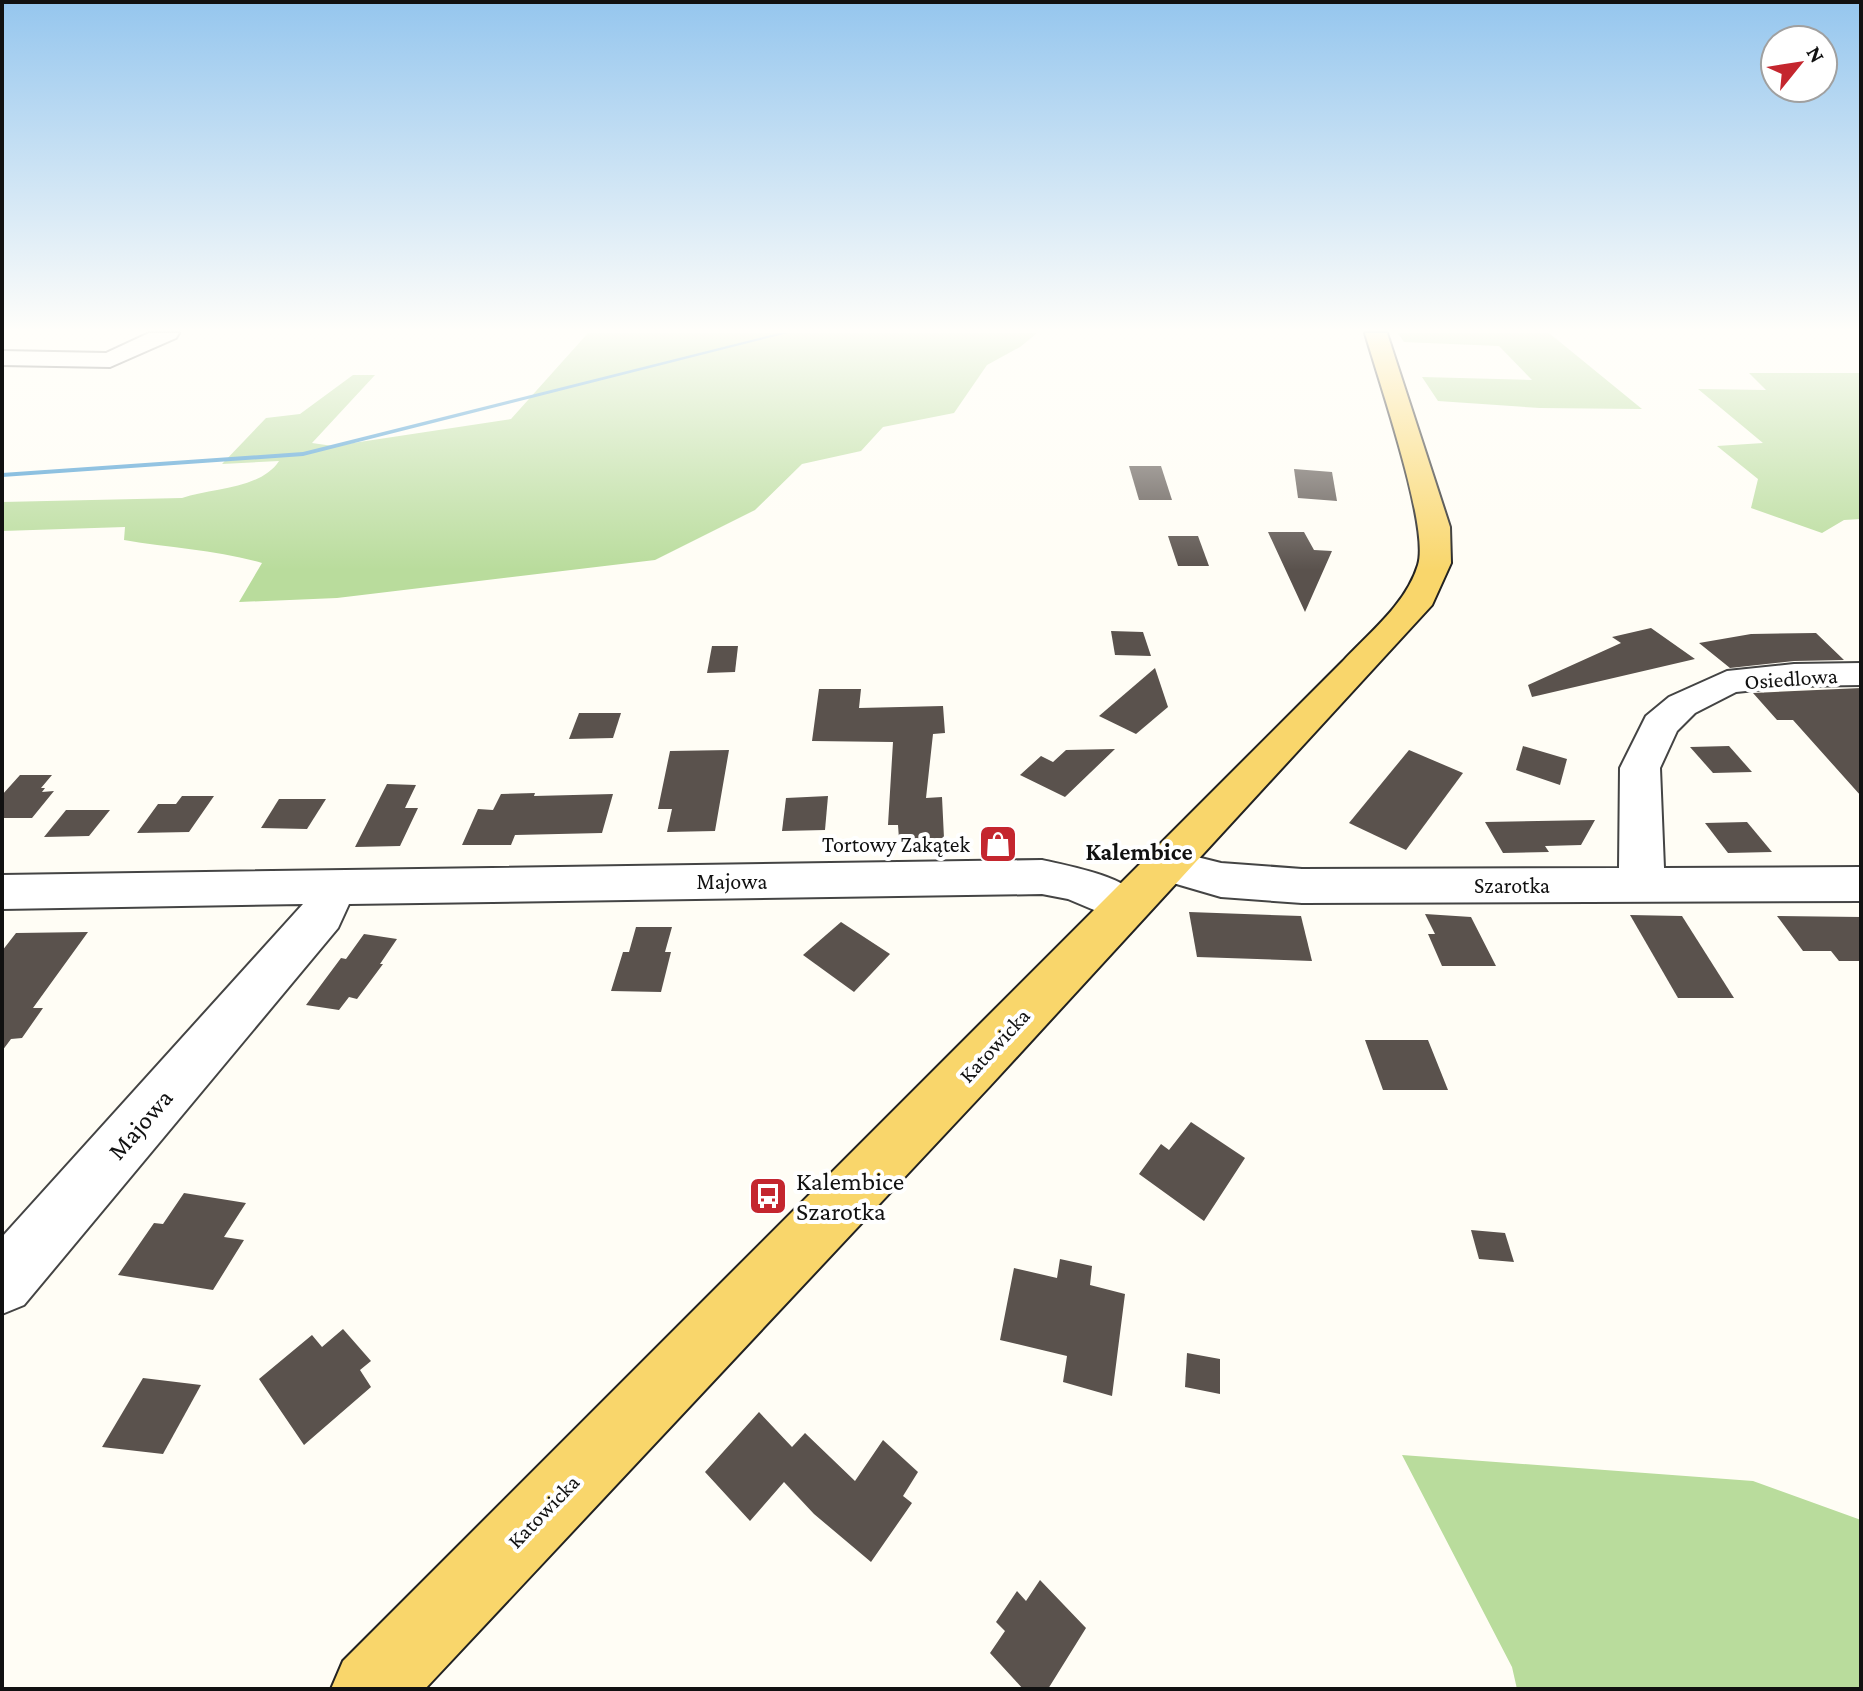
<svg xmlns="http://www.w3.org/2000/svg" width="1863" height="1691" viewBox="0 0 1863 1691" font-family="'Crimson Pro',serif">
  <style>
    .forest { fill: #b9dc9c }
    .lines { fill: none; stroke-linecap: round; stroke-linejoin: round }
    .stream { fill: #3f96cf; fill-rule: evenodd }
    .building { fill: #5a524d }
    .minor-casing { stroke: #444; stroke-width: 4 }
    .major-casing { stroke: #222; stroke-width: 4 }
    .minor { fill: #fff; fill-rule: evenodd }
    .major { fill: #f9d66b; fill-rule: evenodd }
    .labels { text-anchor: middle; stroke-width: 8; stroke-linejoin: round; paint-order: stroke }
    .street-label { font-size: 22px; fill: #111; stroke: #fff }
    .poi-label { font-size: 22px; fill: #111; stroke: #fff; text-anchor: end }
    .neighbourhood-label { font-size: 24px; font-weight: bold; fill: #111; stroke: #fff }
    .near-street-label { font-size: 26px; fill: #111; stroke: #fff }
    .near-poi-label { font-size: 26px; fill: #111; stroke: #fff; text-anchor: start }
  </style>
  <rect width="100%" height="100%" fill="#fffdf5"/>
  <!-- forest -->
  <g class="forest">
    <path d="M588,333H1037L1020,347L987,365L954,413L883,427L861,451L802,464L755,510L655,560L337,598L239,602L262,563C218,550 170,548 124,540L125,527L2,531V502L182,498C212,488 261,489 279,461L222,464L266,418L300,414L353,375H375L312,443L333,446L511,419Z"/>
    <path d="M1398,333H1549L1642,409L1540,408L1438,401L1422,377L1532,380L1499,346L1404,342Z"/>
    <path d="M1749,373H1861V519L1844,520L1822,533L1751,508L1758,479L1717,446L1763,443L1698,389L1766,390Z"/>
    <path d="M1402,1455L1753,1481L1861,1520V1689H1517L1512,1667Z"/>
  </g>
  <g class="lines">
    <!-- stream -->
    <path class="stream" d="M779,333H788L303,456L2,477V473L303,452Z"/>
  </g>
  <!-- building -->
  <g class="building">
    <path d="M1129,466H1161L1172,500H1139Z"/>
    <path d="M1294,469L1332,472L1337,501L1298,498Z"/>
    <path d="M1268,532H1304L1314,550L1332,551L1305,612Z"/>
    <path d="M1168,536H1198L1209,566H1178Z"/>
    <path d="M1651,628L1695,659L1532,697L1528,685L1621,643L1612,637Z"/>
    <path d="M1111,631L1143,632L1151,656L1115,655Z"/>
    <path d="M1816,633L1844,660L1794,661L1730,668L1699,643L1751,634Z"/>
    <path d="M712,646H738L735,672L707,673Z"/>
    <path d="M1155,668L1168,707L1136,734L1099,716Z"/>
    <path d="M1861,688V796L1793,720H1777L1753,693Z"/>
    <path d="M819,689H861L859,708L943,706L945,733L933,734L926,798L942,797L944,838L899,839L898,825H888L893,742L812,741Z"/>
    <path d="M579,713H621L613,738L569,739Z"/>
    <path d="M1523,746L1567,759L1560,785L1516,770Z"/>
    <path d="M1729,746L1752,772L1713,773L1690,747Z"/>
    <path d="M1115,749L1065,797L1020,775L1041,756L1053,762L1066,750Z"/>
    <path d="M729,750L715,831L667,832L672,809H658L670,751Z"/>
    <path d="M1409,750L1463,773L1406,850L1349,823Z"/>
    <path d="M20,775H52L41,788H45L42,792L54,791L32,818H2V795Z"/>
    <path d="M387,784L416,785L405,808H418L400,846L355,847Z"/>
    <path d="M535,793L534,796L613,794L602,833L515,835L511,845H462L478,809L493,810L501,794Z"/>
    <path d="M182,796H214L189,832L137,833L158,804H176Z"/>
    <path d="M828,796L825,830L782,831L786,798Z"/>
    <path d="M279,799H326L307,829L261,828Z"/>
    <path d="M66,810H110L89,836L44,837Z"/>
    <path d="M1595,820L1581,845L1545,846L1549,852L1503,853L1485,822Z"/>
    <path d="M1747,822L1772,852L1728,853L1705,823Z"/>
    <path d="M1189,912L1301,916L1312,961L1197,957Z"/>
    <path d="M1425,914L1471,917L1496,966H1442L1428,934H1435Z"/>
    <path d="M1630,915L1682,916L1734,998H1678Z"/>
    <path d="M1777,916L1861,917V961H1839L1831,951H1803Z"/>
    <path d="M841,922L890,954L854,992L803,955Z"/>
    <path d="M636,927H672L665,952H671L661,992L611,991L623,952H629Z"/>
    <path d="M88,932L33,1008H43L22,1038L11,1039L2,1051V951L16,933Z"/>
    <path d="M364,934L397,939L380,964H383L357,999L349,997L339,1010L306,1005L341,958L346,959Z"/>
    <path d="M1365,1040H1428L1448,1090H1383Z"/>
    <path d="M1191,1122L1245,1158L1204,1221L1139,1174L1161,1144L1169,1150Z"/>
    <path d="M184,1193L246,1203L224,1237L244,1240L213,1290L118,1275L154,1223L163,1224Z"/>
    <path d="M1471,1230L1505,1233L1514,1262L1479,1259Z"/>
    <path d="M1060,1259L1092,1266L1090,1285L1125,1294L1112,1396L1063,1382L1067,1356L1000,1340L1014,1268L1057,1278Z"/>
    <path d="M343,1329L371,1361L360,1370L371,1387L304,1445L259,1379L312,1335L322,1347Z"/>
    <path d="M1187,1353L1220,1359V1394L1185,1387Z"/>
    <path d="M143,1378L201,1385L163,1454L102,1447Z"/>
    <path d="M759,1412L792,1447L805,1433L855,1481L883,1440L918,1472L903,1496L912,1503L871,1562L814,1514L784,1482L750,1521L705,1472Z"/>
    <path d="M1040,1580L1086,1628L1048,1689H1023L990,1653L1005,1631L996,1622L1017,1591L1026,1601Z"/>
  </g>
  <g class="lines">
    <!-- minor casing -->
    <g class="minor-casing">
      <g id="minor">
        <path d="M149,333H179L176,338L110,367L2,365V351L106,353Z"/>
        <path d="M1861,663V685L1794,686L1736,692L1695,713L1677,731L1660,768L1664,868L1861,867V901L1302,903L1221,897L1149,876L1143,865L1149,854L1165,849L1221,863L1302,869L1619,868L1620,768L1646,716L1669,697L1727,671L1794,664Z"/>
        <path d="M1042,860C1073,867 1132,877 1148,906L1141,918L1125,923L1068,899L1042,894L349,904L338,928L24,1305L2,1314V1237L303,904L2,909V875Z"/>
      </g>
    </g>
    <!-- major casing -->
    <g class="major-casing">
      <path id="major" d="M1365,333H1387L1450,527L1451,563L1432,605L990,1086L425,1689H331L343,1661L1343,661C1370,632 1406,604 1418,565C1430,528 1378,379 1365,333Z"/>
    </g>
    <!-- minor -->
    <use href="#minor" class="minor"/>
    <!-- major -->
    <use href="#major" class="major"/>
  </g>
  <!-- sky -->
  <linearGradient id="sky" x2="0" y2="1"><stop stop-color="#95c6ee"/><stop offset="0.58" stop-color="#fffefa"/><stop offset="1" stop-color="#fffefa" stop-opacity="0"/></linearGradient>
  <rect width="1863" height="570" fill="url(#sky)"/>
  <!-- icons -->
  <defs>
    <g id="shop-square" transform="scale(2)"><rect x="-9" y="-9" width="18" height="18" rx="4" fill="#c4262e" stroke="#fff"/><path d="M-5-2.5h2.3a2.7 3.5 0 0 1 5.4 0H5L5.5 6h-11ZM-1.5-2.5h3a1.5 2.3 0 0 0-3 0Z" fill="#fff"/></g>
    <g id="bus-square" transform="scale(2)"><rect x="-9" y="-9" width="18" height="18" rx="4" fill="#c4262e" stroke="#fff"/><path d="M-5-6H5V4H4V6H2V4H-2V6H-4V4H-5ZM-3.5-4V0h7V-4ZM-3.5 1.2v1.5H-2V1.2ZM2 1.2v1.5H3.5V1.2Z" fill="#fff"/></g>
  </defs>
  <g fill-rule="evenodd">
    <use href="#shop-square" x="998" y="844"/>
    <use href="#bus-square" x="768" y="1196"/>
  </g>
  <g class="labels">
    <!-- street labels -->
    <g class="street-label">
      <text transform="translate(1791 678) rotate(-4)" y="8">Osiedlowa</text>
      <text x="732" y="889">Majowa</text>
      <text x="1512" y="893">Szarotka</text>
      <text transform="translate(994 1045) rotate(-47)" y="8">Katowicka</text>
      <text transform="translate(543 1511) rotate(-46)" y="8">Katowicka</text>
    </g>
    <!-- poi labels -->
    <g class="poi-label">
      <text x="970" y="852">Tortowy Zakątek</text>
    </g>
    <!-- neighbourhood labels -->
    <g class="neighbourhood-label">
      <text x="1139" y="860">Kalembice</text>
    </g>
    <!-- near-street labels -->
    <g class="near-street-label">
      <text transform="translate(140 1124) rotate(-49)" y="9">Majowa</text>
    </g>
    <!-- near-poi labels -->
    <g class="near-poi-label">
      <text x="796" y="1190">Kalembice<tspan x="796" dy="30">Szarotka</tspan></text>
    </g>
  </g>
  <!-- border -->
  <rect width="1863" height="1691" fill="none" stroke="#111111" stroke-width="8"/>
  <!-- north arrow -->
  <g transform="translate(1799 64) rotate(60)"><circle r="38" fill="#ffffff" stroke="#a0a0a0" stroke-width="2"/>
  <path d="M0-6L14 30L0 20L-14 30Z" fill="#c4262e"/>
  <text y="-12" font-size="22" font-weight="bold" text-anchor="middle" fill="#111111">N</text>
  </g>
</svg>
